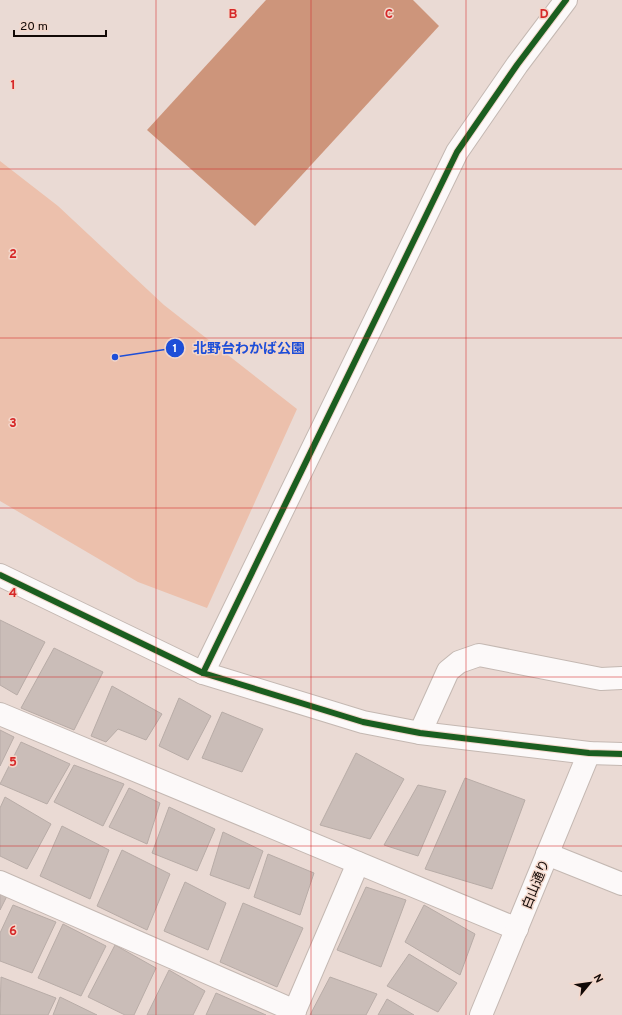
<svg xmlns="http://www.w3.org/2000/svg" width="622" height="1015" viewBox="0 0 622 1015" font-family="Overpass,'Noto Sans JP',sans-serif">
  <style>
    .green { fill: #ecc0ac }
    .water { fill: #cd957b }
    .building { fill: #cabdb8; stroke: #b8aca7 }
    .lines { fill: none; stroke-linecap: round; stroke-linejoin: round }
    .minor-casing { stroke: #c4b8b2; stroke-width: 24 }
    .tertiary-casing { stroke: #c4b8b2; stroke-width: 24 }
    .minor { stroke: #fcf9f9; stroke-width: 22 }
    .tertiary { stroke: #fcf9f9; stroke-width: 22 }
    .cycleway-casing { stroke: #f3d7cb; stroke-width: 8 }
    .cycleway { stroke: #1b5e20; stroke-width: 6 }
    .grid { fill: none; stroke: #d62828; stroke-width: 1; stroke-opacity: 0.55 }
    .labels { text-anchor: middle; stroke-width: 3; stroke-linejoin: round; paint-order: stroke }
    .street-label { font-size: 13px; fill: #120906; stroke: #f3d7cb }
    .grid-label { font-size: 13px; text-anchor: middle; font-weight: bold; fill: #d62828; stroke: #f3d7cb; stroke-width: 3; stroke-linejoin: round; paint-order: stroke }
    .leader { fill: none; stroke: #1d4ed8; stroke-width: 1.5 }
    .callout-dot { fill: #1d4ed8; stroke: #f3d7cb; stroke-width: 1.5 }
    .mark-label { font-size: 12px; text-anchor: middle; font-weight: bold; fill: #fff }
    .callout-label { font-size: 14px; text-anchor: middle; font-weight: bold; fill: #1d4ed8; stroke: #f3d7cb; stroke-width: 3; stroke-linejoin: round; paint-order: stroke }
  </style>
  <rect width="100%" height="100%" fill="#eadad4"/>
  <!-- green -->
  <path class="green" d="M0,161L58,206L164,305L297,409L207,608L138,582L0,501Z"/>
  <!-- water -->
  <path class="water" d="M266,0H413L439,26L255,226L147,130Z"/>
  <!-- building -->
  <g class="building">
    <path d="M0,620L45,642L17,695L0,685Z"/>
    <path d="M54,648L103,672L74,730L21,708Z"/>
    <path d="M112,686L162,714L146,740L118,729L106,742L91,736Z"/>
    <path d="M179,698L211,716L188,760L159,746Z"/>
    <path d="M222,712L263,729L242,772L202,758Z"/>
    <path d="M0,730L14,737L0,766Z"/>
    <path d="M21,742L70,764L47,804L0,784Z"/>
    <path d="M356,753L404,779L370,839L320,825Z"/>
    <path d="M74,765L124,784L103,826L54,802Z"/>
    <path d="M465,778L525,800L492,889L425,869Z"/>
    <path d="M418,785L446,791L418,856L384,845Z"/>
    <path d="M129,788L160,803L147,844L109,827Z"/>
    <path d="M5,797L51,824L27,869L0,856V808Z"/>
    <path d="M169,807L215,829L197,871L152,853Z"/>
    <path d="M62,826L109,850L90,899L40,876Z"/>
    <path d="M223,832L263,851L249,889L210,875Z"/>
    <path d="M122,850L170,874L147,930L97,906Z"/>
    <path d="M268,854L314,873L300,915L254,897Z"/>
    <path d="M185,882L226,903L208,950L164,931Z"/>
    <path d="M366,887L406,900L381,967L337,950Z"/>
    <path d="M0,892L7,896L0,910Z"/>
    <path d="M243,903L303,928L277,987L220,962Z"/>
    <path d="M13,905L56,922L32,973L0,961V933Z"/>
    <path d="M424,905L475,934L460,975L405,942Z"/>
    <path d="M63,924L106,946L81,996L38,978Z"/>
    <path d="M115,945L156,968L134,1015H125L88,997Z"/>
    <path d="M409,954L457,983L438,1012L387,986Z"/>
    <path d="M169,970L205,991L193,1015H147Z"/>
    <path d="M1,977L56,998L48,1015H0Z"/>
    <path d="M330,977L377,994L366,1015H310Z"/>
    <path d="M216,993L266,1015H206Z"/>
    <path d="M60,997L97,1015H53Z"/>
    <path d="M387,999L414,1015H378Z"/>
  </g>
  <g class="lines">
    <!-- minor casing -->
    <g class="minor-casing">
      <g id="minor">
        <path d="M203,673L457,152L517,65L566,0"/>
        <path d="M0,714L517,929"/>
        <path d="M420,733L448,671L459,662L479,655L601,679L622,678"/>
        <path d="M547,854L622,884"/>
        <path d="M0,882L295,1011"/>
        <path d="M293,1015L358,863"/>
      </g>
    </g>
    <!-- tertiary casing -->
    <g class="tertiary-casing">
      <g id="tertiary">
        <path d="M0,575L203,673L363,722L420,733L589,753L622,754"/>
        <path d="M481,1015L589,753"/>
      </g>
    </g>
    <!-- minor -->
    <use href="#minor" class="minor"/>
    <!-- tertiary -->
    <use href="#tertiary" class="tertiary"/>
    <!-- cycleway casing -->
    <g class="cycleway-casing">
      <g id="cycleway">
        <path d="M0,575L203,673L363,722L420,733L589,753L622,754"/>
        <path d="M203,673L457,152L517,65L566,0"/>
      </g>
    </g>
    <!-- cycleway -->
    <use href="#cycleway" class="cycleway"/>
  </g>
  <!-- grid -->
  <path class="grid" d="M156,0V1015M311,0V1015M466,0V1015M0,169H622M0,338H622M0,508H622M0,677H622M0,846H622"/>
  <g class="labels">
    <!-- street labels -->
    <g class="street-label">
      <text transform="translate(535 884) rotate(-68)" y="5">白山通り</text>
    </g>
  </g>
  <g class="grid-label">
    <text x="233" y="18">B</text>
    <text x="389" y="18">C</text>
    <text x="544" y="18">D</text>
    <text x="13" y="89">1</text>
    <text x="13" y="258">2</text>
    <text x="13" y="427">3</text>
    <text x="13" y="597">4</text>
    <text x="13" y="766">5</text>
    <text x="13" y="935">6</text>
  </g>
  <!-- callouts -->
  <path class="leader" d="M115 357L175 348"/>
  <g class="callout-dot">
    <circle cx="115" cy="357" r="4"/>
    <circle cx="175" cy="348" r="10"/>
  </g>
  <g class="mark-label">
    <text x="175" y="352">1</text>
  </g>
  <g class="callout-label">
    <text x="249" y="353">北野台わかば公園</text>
  </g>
  <!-- north arrow -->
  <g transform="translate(590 983) rotate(61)" stroke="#f3d7cb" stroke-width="3" paint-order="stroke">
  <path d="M0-3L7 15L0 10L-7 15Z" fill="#120906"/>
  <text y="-6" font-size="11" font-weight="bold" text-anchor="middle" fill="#120906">N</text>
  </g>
  <!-- scale -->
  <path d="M14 30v6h92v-6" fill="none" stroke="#120906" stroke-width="2"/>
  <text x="20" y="30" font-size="12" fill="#120906" stroke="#f3d7cb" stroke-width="3" paint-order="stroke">20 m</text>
</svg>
